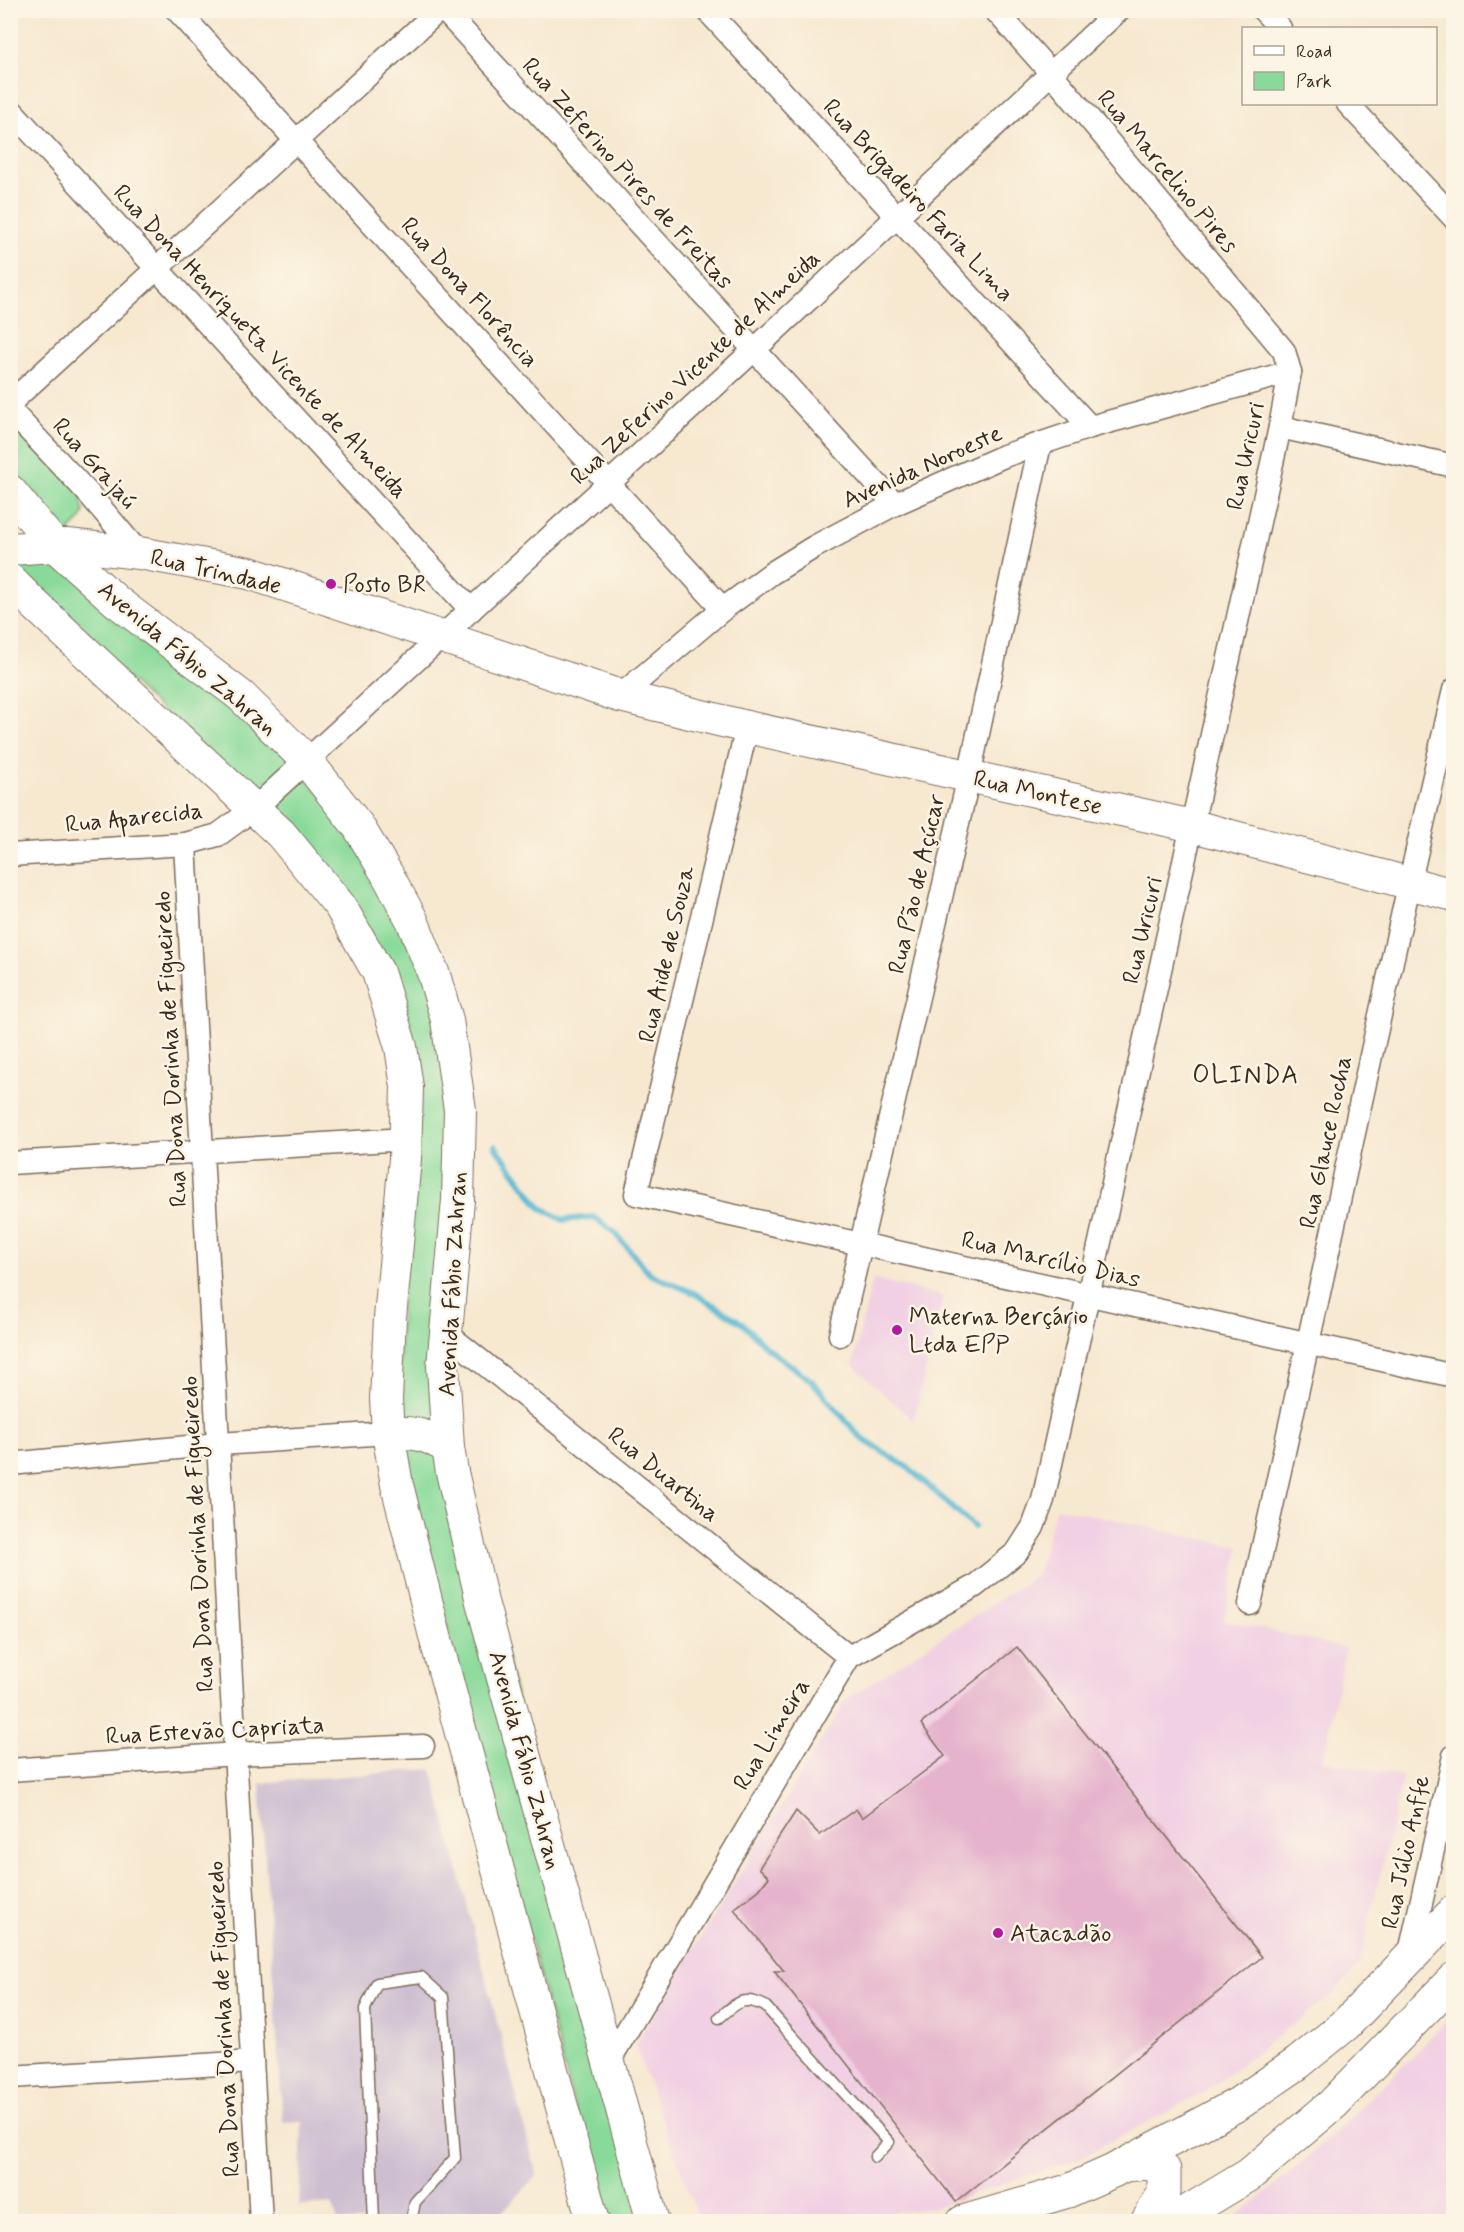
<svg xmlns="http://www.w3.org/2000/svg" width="1464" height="2232" viewBox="0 0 1464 2232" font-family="Mynerve,sans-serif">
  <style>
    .built { fill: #f1d0e3 }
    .industrial { fill: #cebed1 }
    .green { fill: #89da9a; stroke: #62825c; stroke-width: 1.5 }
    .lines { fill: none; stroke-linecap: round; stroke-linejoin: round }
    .stream { stroke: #55b8d3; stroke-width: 6 }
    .building { fill: #e5b3cc }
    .service-casing { stroke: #7d6c5c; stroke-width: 13 }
    .minor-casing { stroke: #7d6c5c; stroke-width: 25 }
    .secondary-casing { stroke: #7d6c5c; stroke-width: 34 }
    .primary-casing { stroke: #7d6c5c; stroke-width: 35 }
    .service { stroke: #fff; stroke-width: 10 }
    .minor { stroke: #fff; stroke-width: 22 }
    .secondary { stroke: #fff; stroke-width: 32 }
    .primary { stroke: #fff; stroke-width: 33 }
    .poi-dot { fill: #b5179e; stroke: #fcf5e5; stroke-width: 2 }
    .labels { text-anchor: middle; stroke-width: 5; stroke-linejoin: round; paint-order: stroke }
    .street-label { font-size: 24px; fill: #3b2a1e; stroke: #fcf5e5 }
    .poi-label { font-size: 24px; fill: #3b2a1e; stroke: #fcf5e5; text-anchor: start }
    .neighbourhood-label { font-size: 26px; letter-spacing: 1.5px; fill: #3b2a1e; stroke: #fcf5e5 }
  </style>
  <rect width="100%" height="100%" fill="#fcf5e5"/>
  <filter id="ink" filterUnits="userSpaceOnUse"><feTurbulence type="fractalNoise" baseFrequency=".0167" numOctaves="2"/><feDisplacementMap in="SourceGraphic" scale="12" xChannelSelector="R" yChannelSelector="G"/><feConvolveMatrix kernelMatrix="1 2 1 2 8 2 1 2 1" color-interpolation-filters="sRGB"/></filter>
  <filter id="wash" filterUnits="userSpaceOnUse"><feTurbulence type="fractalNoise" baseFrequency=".008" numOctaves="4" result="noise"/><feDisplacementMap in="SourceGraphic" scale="24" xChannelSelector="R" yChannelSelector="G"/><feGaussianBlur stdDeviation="1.35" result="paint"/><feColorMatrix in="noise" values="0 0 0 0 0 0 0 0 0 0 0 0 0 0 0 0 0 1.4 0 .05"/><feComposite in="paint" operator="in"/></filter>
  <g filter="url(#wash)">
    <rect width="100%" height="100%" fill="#f7e8d0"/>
    <!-- built -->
    <g class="built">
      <path d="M873,1279L943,1296L914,1421L852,1365Z"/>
      <path d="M1056,1507L1240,1547L1224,1620L1346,1648L1323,1761L1403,1776L1359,1966L1333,1994L1205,2092L1077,2159L937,2207L878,2214L773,2221H699L635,2045L847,1699L1037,1575Z"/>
      <path d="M1453,2013V2221H1226L1246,2210L1314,2152L1407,2062Z"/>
    </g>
    <!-- industrial -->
    <path class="industrial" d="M432,1769L537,2176L493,2221H338L332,2204L299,2206L302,2122L283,2123L260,1783Z"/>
    <!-- green -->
    <g class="green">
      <path d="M10,424L80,492L84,512L81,519L64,536L11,484Z"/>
      <path d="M53,553L297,763L258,800L11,570V555Z"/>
      <path d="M303,774L349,828L428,975L453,1111L436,1369L645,2221H605L397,1437L410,1045L269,810Z"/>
    </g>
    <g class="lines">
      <!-- stream -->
      <path class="stream" d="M495,1146L540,1207L563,1220L593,1217L614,1232L650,1274L694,1293L742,1323L767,1348L812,1381L861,1438L910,1469L974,1527"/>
    </g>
    <g id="blocks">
      <!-- building -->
      <path class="building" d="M1017,1647L1262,1957L956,2202L774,1971H784L734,1909L759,1890L769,1877L759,1868L796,1811L820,1835L856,1809L862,1818L945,1756L921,1724Z"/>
    </g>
  </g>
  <g filter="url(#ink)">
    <use href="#blocks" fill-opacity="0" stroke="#7d6c5c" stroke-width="1.5"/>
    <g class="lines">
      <!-- service casing -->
      <g class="service-casing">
        <g id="service">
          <path d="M719,2018C737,2003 742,1995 765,2006L889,2142L875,2157"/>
          <path d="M374,2222L365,2009L377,1983L421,1977L443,1997L455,2158L415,2202L411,2222"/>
        </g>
      </g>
      <!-- minor casing -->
      <g class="minor-casing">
        <g id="minor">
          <path d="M177,10L723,609"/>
          <path d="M444,10L895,504"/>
          <path d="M707,10L1090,427"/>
          <path d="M1263,10L1280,28"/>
          <path d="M1348,104L1454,218"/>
          <path d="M10,109L471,610"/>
          <path d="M10,403L439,10"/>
          <path d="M10,410L88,493L139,553"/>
          <path d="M1280,427L1454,466"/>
          <path d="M620,696L723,609L772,573L814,547L895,504L1004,456L1090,427L1290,372"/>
          <path d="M747,727L636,1194L1454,1376"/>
          <path d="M185,844L261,2222"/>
          <path d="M10,855L185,844L218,835L255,808L754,350L1119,10"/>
          <path d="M10,1163L406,1139"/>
          <path d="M446,1333L849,1657"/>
          <path d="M840,1335L969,776L1040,444"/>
          <path d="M10,1464L219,1444L388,1433"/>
          <path d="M1250,1604C1319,1300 1382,994 1454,690"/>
          <path d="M10,1770L236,1754L423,1746"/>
          <path d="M1409,1957L1454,1756"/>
          <path d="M609,2061L849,1657L975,1586L1017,1552L1033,1527L1043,1500L1280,427L1290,372L1284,351L1051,73L995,10"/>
          <path d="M10,2077L252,2062"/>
        </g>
      </g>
      <!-- secondary casing -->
      <g class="secondary-casing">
        <g id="secondary">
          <path d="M10,491L55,546L116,601L241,696L307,761L358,826L387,874L412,920L434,975L447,1020L460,1110L458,1200L443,1366L448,1448L452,1472L482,1602L653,2222"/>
          <path d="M10,549L68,545L139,553L249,573L620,696L747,727L1193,826L1454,895"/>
          <path d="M10,580L33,603L281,834L340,906L378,972L401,1047L407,1087L405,1159L390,1318L386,1399L388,1433L397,1485L436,1640L593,2222"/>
          <path d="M388,1433C414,1432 426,1434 448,1448"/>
        </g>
      </g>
      <!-- primary casing -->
      <g class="primary-casing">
        <g id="primary">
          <path d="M1125,2165L1148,2163L1164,2170V2193L1147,2222"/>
          <path d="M963,2222L1068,2191L1113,2171L1238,2104L1298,2063L1345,2025L1454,1912"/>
          <path d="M1171,2222L1249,2175L1333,2104L1454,1979"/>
        </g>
      </g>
      <!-- service -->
      <use href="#service" class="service"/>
      <!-- minor -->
      <use href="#minor" class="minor"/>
      <!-- secondary -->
      <use href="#secondary" class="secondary"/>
      <!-- primary -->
      <use href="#primary" class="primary"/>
    </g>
  </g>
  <!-- markers -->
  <g class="poi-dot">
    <circle cx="331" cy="584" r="6"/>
    <circle cx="897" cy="1330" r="6"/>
    <circle cx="998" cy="1933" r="6"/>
  </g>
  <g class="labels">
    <!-- street labels -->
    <g class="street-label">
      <text transform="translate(1168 171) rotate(50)" y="8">Rua Marcelino Pires</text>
      <text transform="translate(628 173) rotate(48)" y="8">Rua Zeferino Pires de Freitas</text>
      <text transform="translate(919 200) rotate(47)" y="8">Rua Brigadeiro Faria Lima</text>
      <text transform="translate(470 292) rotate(48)" y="8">Rua Dona Florência</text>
      <text transform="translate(261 341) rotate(47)" y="8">Rua Dona Henriqueta Vicente de Almeida</text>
      <text transform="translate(695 367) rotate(-43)" y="8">Rua Zeferino Vicente de Almeida</text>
      <text transform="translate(1245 456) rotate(-78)" y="8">Rua Uricuri</text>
      <text transform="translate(95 463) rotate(48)" y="8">Rua Grajaú</text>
      <text transform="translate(922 466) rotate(-24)" y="8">Avenida Noroeste</text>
      <text transform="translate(216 571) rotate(13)" y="8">Rua Trindade</text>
      <text transform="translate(188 658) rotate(40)" y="8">Avenida Fábio Zahran</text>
      <text transform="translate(1038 792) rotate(13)" y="8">Rua Montese</text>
      <text transform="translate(134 817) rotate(-6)" y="8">Rua Aparecida</text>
      <text transform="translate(916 884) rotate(-77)" y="8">Rua Pão de Açúcar</text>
      <text transform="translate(1142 930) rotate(-77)" y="8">Rua Uricuri</text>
      <text transform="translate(666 954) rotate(-77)" y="8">Rua Aide de Souza</text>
      <text transform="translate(170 1049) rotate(-93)" y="8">Rua Dona Dorinha de Figueiredo</text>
      <text transform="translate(1325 1142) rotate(-78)" y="8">Rua Glauce Rocha</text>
      <text transform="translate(1051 1259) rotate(13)" y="8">Rua Marcílio Dias</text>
      <text transform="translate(452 1284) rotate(-87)" y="8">Avenida Fábio Zahran</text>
      <text transform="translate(664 1474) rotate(39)" y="8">Rua Duartina</text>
      <text transform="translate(197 1534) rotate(-93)" y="8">Rua Dona Dorinha de Figueiredo</text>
      <text transform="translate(215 1730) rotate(-3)" y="8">Rua Estevão Capriata</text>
      <text transform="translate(771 1734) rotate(-59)" y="8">Rua Limeira</text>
      <text transform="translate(526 1760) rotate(75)" y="8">Avenida Fábio Zahran</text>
      <text transform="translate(1405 1852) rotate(-78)" y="8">Rua Júlio Anffe</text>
      <text transform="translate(223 2019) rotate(-93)" y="8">Rua Dona Dorinha de Figueiredo</text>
    </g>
    <!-- poi labels -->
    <g class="poi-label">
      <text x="343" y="592">Posto BR</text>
      <text x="909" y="1324">Materna Berçário<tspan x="909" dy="28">Ltda EPP</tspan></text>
      <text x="1010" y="1941">Atacadão</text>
    </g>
    <!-- neighbourhood labels -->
    <g class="neighbourhood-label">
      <text x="1246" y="1083">OLINDA</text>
    </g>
  </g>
  <!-- margin -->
  <rect width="1464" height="2232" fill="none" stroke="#fcf5e5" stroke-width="36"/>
  <!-- legend -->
  <rect x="1242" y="27" width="195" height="78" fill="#fcf5e5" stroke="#afa495" stroke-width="1.5"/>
  <rect x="1254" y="46" width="30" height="9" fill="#ffffff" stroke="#afa495" stroke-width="1.5"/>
  <text x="1296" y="57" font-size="18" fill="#3b2a1e">Road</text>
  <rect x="1254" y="72" width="30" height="18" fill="#89da9a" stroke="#afa495" stroke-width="1.5"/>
  <text x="1296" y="87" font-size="18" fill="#3b2a1e">Park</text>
</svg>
